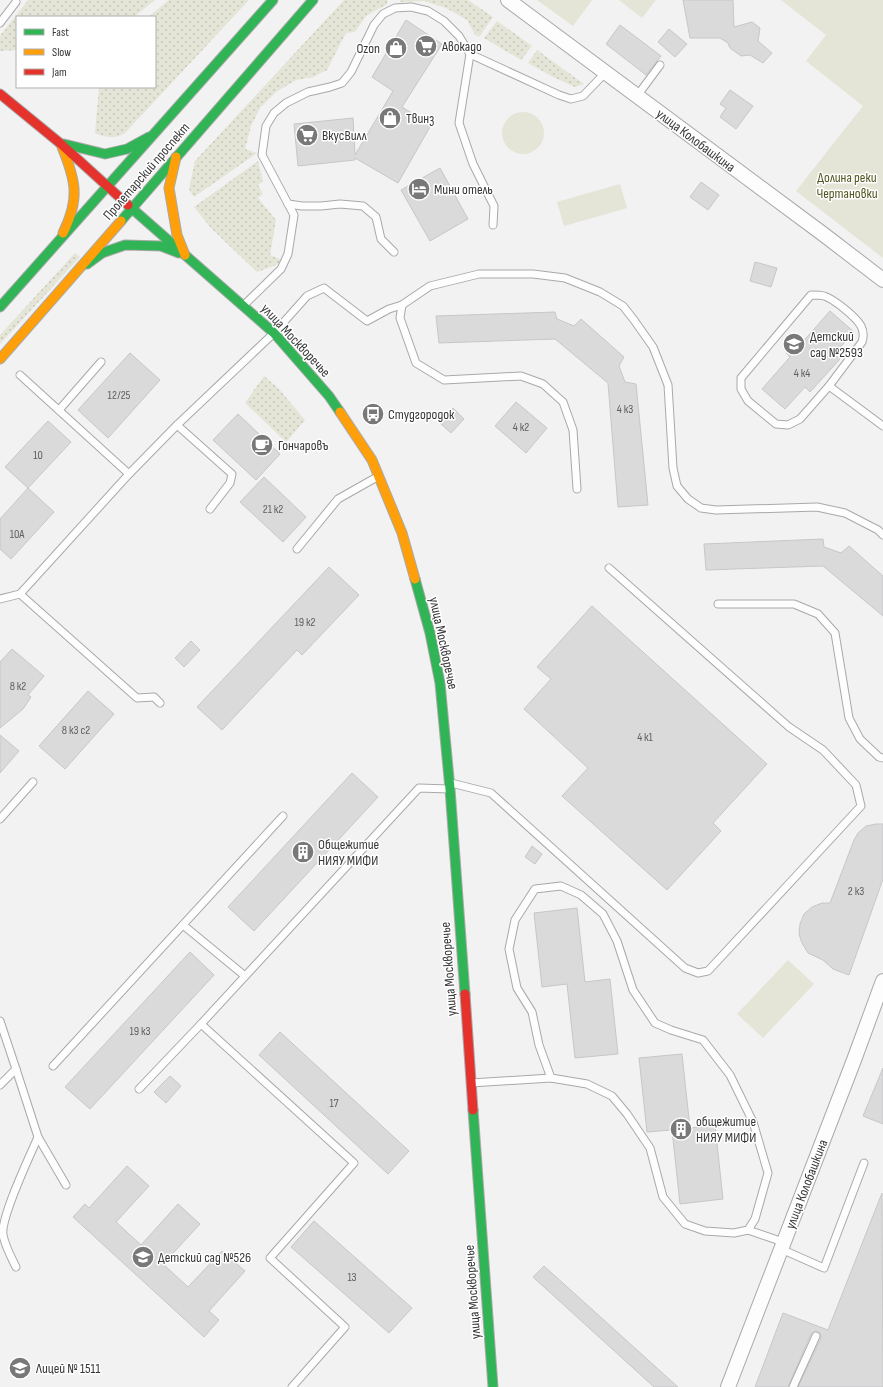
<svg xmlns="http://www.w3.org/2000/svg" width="883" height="1387" viewBox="0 0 883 1387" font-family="'Sofia Sans Condensed',sans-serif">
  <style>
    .grass { fill: url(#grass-dots) }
    .green { fill: #e4e5d6 }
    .building { fill: #dadadb; stroke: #c7c7c8 }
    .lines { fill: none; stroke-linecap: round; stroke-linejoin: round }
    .lane-casing { stroke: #a9a9aa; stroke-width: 9 }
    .street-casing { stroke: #a9a9aa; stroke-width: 16 }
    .fast-casing { stroke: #a9a9aa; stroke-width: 11 }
    .slow-casing { stroke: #a9a9aa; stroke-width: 11 }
    .jam-casing { stroke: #a9a9aa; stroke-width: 11 }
    .lane { stroke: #fdfdfd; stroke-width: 7 }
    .street { stroke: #fdfdfd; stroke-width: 14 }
    .fast { stroke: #30b455; stroke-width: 9 }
    .slow { stroke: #ff9f0a; stroke-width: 9 }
    .jam { stroke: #e5322d; stroke-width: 9 }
    .labels { text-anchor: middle; stroke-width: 3; stroke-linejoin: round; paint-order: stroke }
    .number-label { font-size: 12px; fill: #606062 }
    .poi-label { font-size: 14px; fill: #373738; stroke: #fff; text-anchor: start }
    .street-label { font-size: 14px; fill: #373738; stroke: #fff }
    .park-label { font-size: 14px; fill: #52561e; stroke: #fff }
  </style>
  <defs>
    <pattern id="grass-dots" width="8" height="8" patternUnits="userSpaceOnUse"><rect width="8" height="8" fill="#e4e5d6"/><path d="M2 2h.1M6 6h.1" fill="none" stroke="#c4c5b8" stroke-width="1.8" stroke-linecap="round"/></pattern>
  </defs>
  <rect width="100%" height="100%" fill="#f2f2f3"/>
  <!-- grass -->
  <g class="grass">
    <path d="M28,0H155L134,17H17V50L0,51V36Z"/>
    <path d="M169,0H249L125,133C116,139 105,138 95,133L99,87H155V17H148Z"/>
    <path d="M344,0H387V4L366,16L355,32L346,33L327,70L313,77L296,80L276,92L260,108L251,126L245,149L257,153L194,197L189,189L195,161Z"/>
    <path d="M400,0H468L493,17L479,37L475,35L467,20L446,8L424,1L400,2Z"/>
    <path d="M497,21L532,46L521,60L484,38Z"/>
    <path d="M537,50L584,84L575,87L553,77L528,63Z"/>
    <path d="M258,161L263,181L258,185L263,194L258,198L276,220L270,255L282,260L276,265L257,272L211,228L194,207Z"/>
    <path d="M75,253L80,257L0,344V335Z"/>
    <path d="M264,376L278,388L305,420L286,442L245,403Z"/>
  </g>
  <!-- green -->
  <g class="green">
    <path d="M537,0H592L573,26Z"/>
    <path d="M619,0H656L642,18Z"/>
    <path d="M781,0H883V258L796,191L863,106L806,61L826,35Z"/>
    <circle cx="523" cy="133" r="21"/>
    <path d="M620,184L627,208L564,226L557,202Z"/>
    <path d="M788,960L814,984L763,1038L737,1014Z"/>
  </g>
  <!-- building -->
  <g class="building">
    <path d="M683,0H733L734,27L752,22L760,28L758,41L772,53L763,63L750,55L741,56L730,48L728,43L720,38H690Z"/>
    <path d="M406,20L442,44L402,107L431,125L398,183L355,158V160L298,166L294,124L353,118L355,155L393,91L372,77Z"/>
    <path d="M620,25L661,56L646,75L606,44Z"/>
    <path d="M669,29L687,44L675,57L658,42Z"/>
    <path d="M730,90L753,106L736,129L720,117L726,108L720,104Z"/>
    <path d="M440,168L468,219L430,241L401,190Z"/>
    <path d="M701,182L719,195L708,210L690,197Z"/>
    <path d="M755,262L777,268L771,287L750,281Z"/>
    <path d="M830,311L854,332L834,354L840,359L810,392L805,387L785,409L762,389L790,357L786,353L797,340L801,344Z"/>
    <path d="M555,312L557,319L574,326L581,319L624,357L619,366L625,382L636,384L648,505L618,507L608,383L555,339L439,343L436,316Z"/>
    <path d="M130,353L160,380L108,438L78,410Z"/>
    <path d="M516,402L547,428L526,453L495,426Z"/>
    <path d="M453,408L464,419L451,433L440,423Z"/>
    <path d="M238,414L280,454L256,480L213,440Z"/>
    <path d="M48,421L71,442L28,488L5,467Z"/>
    <path d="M264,477L306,517L283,542L240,502Z"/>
    <path d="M28,488L54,512L11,559L0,549V519Z"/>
    <path d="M823,539L824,547L841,553L849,546L883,576V616L823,566L706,570L704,544Z"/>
    <path d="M329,567L359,595L302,655L297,650L222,730L197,707Z"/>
    <path d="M592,606L767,764L713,823L721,831L667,890L562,796L588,768L524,709L551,679L537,667Z"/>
    <path d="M191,641L200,650L184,667L175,658Z"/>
    <path d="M12,649L44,676L28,695L31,697L23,709L0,728V662Z"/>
    <path d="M88,691L114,714L65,769L39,746Z"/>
    <path d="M0,735L19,751L0,773Z"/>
    <path d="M352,773L378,797L254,931L228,907Z"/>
    <path d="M876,824H883V879L849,975L833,969L823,960L808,953L802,943L799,934L800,924L804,914L812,907L822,903H830L854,840L858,833L866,826Z"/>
    <path d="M532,846L542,854L535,864L525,857Z"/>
    <path d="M577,908L585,982L610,979L618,1054L575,1058L567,984L542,987L534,913Z"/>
    <path d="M190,952L214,975L90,1109L65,1087Z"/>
    <path d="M280,1032L409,1151L388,1174L259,1055Z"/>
    <path d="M682,1054L690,1128L715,1125L723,1199L680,1204L672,1130L647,1132L639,1058Z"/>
    <path d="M883,1068V1124L863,1116Z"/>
    <path d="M170,1076L181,1086L166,1103L154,1092Z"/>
    <path d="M127,1166L149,1186L116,1222L141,1245L178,1204L200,1224L163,1264L188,1287L222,1251L245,1271L209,1311L219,1320L204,1337L73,1217L85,1204L89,1208Z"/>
    <path d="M882,1193L883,1387H798L821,1338L820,1333L816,1331L811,1334L788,1387H755L783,1313L828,1330Z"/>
    <path d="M314,1221L412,1308L389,1333L291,1247Z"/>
    <path d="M544,1266L678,1387H654L533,1277Z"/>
  </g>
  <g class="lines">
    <!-- lane casing -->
    <g class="lane-casing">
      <g id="lane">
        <path d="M0,23L16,2"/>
        <path d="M470,54L459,123L473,164L494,206L493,225"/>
        <path d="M637,96L660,65"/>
        <path d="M288,204L302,206H321L340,204L363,206L376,217L381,239L394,252"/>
        <path d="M811,295C815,295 820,295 824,296C834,299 856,317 861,326C864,332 864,336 862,342L829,386L800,419L788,425L776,424L748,401L741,389V378Z"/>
        <path d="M244,305L281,269L288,254L294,215L262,155L266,126L274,113L286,103L308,92L330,87L342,83L351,72L374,25L383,14L395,8L411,7L428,11L444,21L459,36L470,54L559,95L571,99L583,96L606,72"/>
        <path d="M402,305L400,318L416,363L444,380L521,376L543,384L563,402L573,430L577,489"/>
        <path d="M20,375L129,474"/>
        <path d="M829,386L883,426"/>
        <path d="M59,410L101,362"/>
        <path d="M177,425L232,474L230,483L210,509"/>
        <path d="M297,549L338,499L377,477"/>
        <path d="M20,594L137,698L154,697L160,703"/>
        <path d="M0,599L20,594L129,474L177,425L274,333L307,296L324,288L367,321L389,309L402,305L430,286L479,274H533L565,278L600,292L623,306L634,320L653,347L668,385L673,468L677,486L688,499L701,508L716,510L817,507L845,513L878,530L883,535"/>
        <path d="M718,604H794L818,614L835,633L849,718L860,739L879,757L883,758"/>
        <path d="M451,783L491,793L685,968L698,973L708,971L861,806L856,785L823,750L789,727L609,568"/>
        <path d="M0,819L33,782"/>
        <path d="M561,886L581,895L603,914L617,941L633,990L655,1023L671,1030L703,1040L730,1075L753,1122L768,1173L755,1219L748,1230L734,1233L705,1231L685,1224L663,1197L650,1148L627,1114L612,1096L587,1084L551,1078L539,1045L532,1012L517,988L509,949L515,920L535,889Z"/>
        <path d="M183,925L245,976"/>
        <path d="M0,1021L16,1069L0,1085"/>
        <path d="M53,1066L283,816"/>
        <path d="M471,1083L551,1078"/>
        <path d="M139,1089L201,1024"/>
        <path d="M38,1137L66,1185"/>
        <path d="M748,1230L783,1242"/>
        <path d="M781,1249L824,1268L864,1163"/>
        <path d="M16,1267C11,1257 5,1246 3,1235C0,1218 30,1156 38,1137L16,1069"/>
        <path d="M292,1387L345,1327L270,1258L354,1163L201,1024L419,788L449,789"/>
        <path d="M793,1387L816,1336"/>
      </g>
    </g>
    <!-- street casing -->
    <g class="street-casing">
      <g id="street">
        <path d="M508,0L823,234L883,280"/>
        <path d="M728,1387L854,1060L883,981"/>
      </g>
    </g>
    <!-- fast casing -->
    <g class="fast-casing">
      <g id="fast">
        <path d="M64,144L105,154L127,149L149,137"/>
        <path d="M128,205L274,333L329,396L340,412"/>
        <path d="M121,221L313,0"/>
        <path d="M87,264L102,253L125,245L161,246L179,253"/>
        <path d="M0,307L273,0"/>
        <path d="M415,579L430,633L440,683L450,789L465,994"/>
        <path d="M473,1110L493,1387"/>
      </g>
    </g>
    <!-- slow casing -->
    <g class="slow-casing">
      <g id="slow">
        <path d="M62,147C76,181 80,199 63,233"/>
        <path d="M176,157L169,188L177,235L185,255"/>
        <path d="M0,359L121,221"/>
        <path d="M340,412L372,460L402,533L415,579"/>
      </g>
    </g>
    <!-- jam casing -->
    <g class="jam-casing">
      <g id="jam">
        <path d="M0,94L61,144L128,205"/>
        <path d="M465,994L473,1110"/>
      </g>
    </g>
    <!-- lane -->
    <use href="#lane" class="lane"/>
    <!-- street -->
    <use href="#street" class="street"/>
    <!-- fast -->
    <use href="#fast" class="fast"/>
    <!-- slow -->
    <use href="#slow" class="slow"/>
    <!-- jam -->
    <use href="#jam" class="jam"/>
  </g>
  <!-- icons -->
  <defs>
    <g id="supermarket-disc" transform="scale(1.15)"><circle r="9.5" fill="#787879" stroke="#fff"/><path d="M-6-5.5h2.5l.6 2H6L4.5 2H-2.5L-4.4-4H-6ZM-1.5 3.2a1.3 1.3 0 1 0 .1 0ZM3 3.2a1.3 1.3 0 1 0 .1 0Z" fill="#fff"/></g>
    <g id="shop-disc" transform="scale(1.15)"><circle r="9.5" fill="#787879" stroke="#fff"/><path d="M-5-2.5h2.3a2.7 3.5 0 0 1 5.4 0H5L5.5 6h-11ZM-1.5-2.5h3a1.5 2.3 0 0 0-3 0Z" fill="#fff"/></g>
    <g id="hotel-disc" transform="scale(1.15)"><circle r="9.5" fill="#787879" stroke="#fff"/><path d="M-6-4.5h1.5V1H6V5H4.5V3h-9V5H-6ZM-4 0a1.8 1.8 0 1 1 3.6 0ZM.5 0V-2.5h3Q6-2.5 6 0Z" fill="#fff"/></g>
    <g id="school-disc" transform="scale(1.15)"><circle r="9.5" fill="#787879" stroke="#fff"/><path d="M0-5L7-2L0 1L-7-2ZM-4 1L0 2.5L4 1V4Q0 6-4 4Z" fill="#fff"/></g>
    <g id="bus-disc" transform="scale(1.15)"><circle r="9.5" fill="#787879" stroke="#fff"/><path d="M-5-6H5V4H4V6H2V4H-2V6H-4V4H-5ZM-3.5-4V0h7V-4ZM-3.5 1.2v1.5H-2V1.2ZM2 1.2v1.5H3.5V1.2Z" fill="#fff"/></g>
    <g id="cafe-disc" transform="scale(1.15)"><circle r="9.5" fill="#787879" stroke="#fff"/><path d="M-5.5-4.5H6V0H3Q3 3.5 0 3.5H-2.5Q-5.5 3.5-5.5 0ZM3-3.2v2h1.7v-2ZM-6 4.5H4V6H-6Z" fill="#fff"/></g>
    <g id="building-disc" transform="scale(1.15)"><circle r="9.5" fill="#787879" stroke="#fff"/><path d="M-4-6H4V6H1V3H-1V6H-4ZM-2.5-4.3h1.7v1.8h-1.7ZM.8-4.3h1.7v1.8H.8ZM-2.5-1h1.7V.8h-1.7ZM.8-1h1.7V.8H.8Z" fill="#fff"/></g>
  </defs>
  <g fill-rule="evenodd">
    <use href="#supermarket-disc" x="426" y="46"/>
    <use href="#shop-disc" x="396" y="48"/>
    <use href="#shop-disc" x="390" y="118"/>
    <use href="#supermarket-disc" x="307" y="135"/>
    <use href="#hotel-disc" x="419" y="189"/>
    <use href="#school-disc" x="794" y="344"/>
    <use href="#bus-disc" x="373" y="414"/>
    <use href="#cafe-disc" x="262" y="445"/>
    <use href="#building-disc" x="303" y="852"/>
    <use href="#building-disc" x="681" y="1129"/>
    <use href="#school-disc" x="143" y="1257"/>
    <use href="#school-disc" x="20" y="1368"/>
  </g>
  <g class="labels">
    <!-- number labels -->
    <g class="number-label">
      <text x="802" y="377">4 к4</text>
      <text x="119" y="399">12/25</text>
      <text x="625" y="413">4 к3</text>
      <text x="521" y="431">4 к2</text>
      <text x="38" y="459">10</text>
      <text x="273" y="513">21 к2</text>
      <text x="17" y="538">10А</text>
      <text x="305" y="626">19 к2</text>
      <text x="18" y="690">8 к2</text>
      <text x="76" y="734">8 к3 с2</text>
      <text x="645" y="741">4 к1</text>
      <text x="856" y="895">2 к3</text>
      <text x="140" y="1035">19 к3</text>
      <text x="334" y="1107">17</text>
      <text x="352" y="1281">13</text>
    </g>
    <!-- poi labels -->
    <g class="poi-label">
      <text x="442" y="51">Авокадо</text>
      <text x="380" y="53" text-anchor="end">Ozon</text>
      <text x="406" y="123">Твинз</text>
      <text x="322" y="140">ВкусВилл</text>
      <text x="434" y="194">Мини отель</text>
      <text x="810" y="341">Детский<tspan x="810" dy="16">сад №2593</tspan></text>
      <text x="388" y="419">Студгородок</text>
      <text x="278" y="450">Гончаровъ</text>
      <text x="318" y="849">Общежитие<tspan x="318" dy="16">НИЯУ МИФИ</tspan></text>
      <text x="696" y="1126">общежитие<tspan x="696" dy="16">НИЯУ МИФИ</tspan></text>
      <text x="158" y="1262">Детский сад №526</text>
      <text x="36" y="1373">Лицей № 1511</text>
    </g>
    <!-- street labels -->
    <g class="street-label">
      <text transform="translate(696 140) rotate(37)" y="5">улица Колобашкина</text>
      <text transform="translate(146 171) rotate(-49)" y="5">Пролетарский проспект</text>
      <text transform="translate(296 340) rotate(47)" y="5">улица Москворечье</text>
      <text transform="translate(444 643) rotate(78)" y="5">улица Москворечье</text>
      <text transform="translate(448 969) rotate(-94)" y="5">улица Москворечье</text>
      <text transform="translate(806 1184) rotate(-69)" y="5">улица Колобашкина</text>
      <text transform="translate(472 1292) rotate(-94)" y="5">улица Москворечье</text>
    </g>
    <!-- park labels -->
    <g class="park-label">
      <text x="847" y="182">Долина реки<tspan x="847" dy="16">Чертановки</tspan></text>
    </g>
  </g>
  <!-- legend -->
  <rect x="16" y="16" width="140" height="72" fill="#ffffff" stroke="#afafaf"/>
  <rect x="24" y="29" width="20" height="6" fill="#30b455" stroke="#afafaf"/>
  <text x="52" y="36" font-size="12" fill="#373738">Fast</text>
  <rect x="24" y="49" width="20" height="6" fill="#ff9f0a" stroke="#afafaf"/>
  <text x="52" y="56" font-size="12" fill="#373738">Slow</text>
  <rect x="24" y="69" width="20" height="6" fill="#e5322d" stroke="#afafaf"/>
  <text x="52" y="76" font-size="12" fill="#373738">Jam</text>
</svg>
